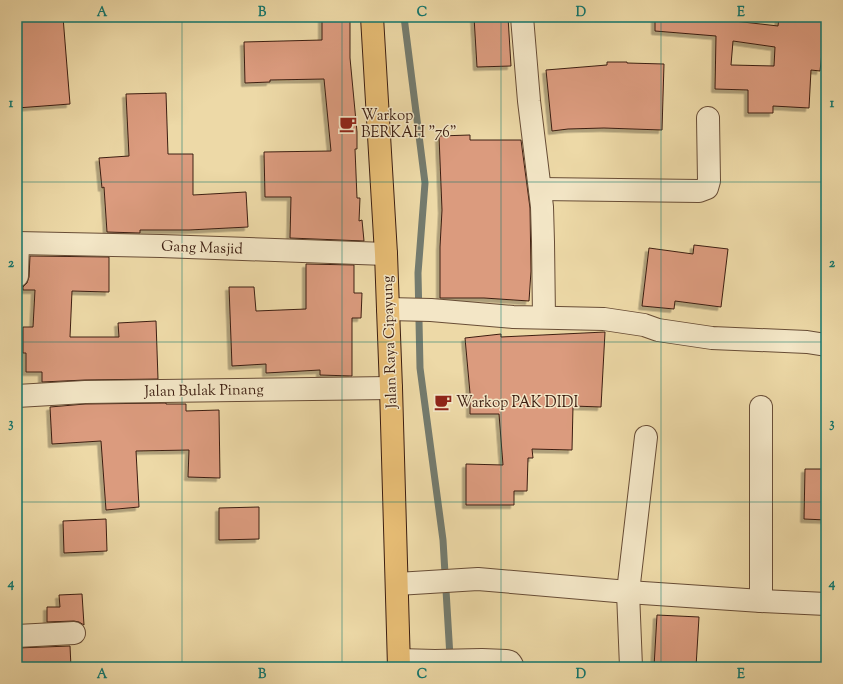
<svg xmlns="http://www.w3.org/2000/svg" width="843" height="684" viewBox="0 0 843 684" font-family="'Sorts Mill Goudy',serif">
  <style>
    .lines { fill: none; stroke-linecap: round; stroke-linejoin: round }
    .stream { stroke: #747b6e; stroke-width: 7 }
    .building { fill: #db9b7e; stroke: #3c1e11; fill-rule: evenodd; filter: url(#shadow) }
    .minor-casing { stroke: #684d36; stroke-width: 24 }
    .major-casing { stroke: #3c1e11; stroke-width: 24 }
    .minor { stroke: #f3e6c6; stroke-width: 22 }
    .major { stroke: #e6bc74; stroke-width: 22 }
    .grid { fill: none; stroke: #0f766e; stroke-width: 1; stroke-opacity: 0.55 }
    .labels { text-anchor: middle; stroke-width: 3; stroke-linejoin: round; paint-order: stroke }
    .poi-label { font-size: 15px; fill: #3c1e11; stroke: #f3e6c6; text-anchor: start }
    .street-label { font-size: 15px; fill: #3c1e11; stroke: #f3e6c6 }
    .neatline { fill: none; stroke: #0f766e; stroke-width: 1.5 }
    .grid-label { font-size: 13px; text-anchor: middle; font-weight: bold; fill: #0f766e }
  </style>
  <defs>
    <filter id="shadow"><feDropShadow dx="-3.5" dy="3.5" stdDeviation="0" flood-color="#0004"/></filter>
  </defs>
  <rect width="100%" height="100%" fill="#edd9a7"/>
  <filter id="stains"><feTurbulence type="fractalNoise" baseFrequency=".005" numOctaves="4"/><feColorMatrix values="0 0 0 0 .2 0 0 0 0 .09 0 0 0 0 .02 0 0 0 .5 -.17"/></filter>
  <radialGradient id="worn" r=".72"><stop offset=".6" stop-color="#630" stop-opacity="0"/><stop offset="1" stop-color="#630" stop-opacity=".3"/></radialGradient>
  <g class="lines">
    <!-- stream -->
    <path class="stream" d="M404,17L425,183L418,273L420,368L443,540L450,657"/>
  </g>
  <!-- building -->
  <g class="building">
    <path d="M17,17H63L70,104L17,108Z"/>
    <path d="M322,17H350V58L357,132V149H355L357,198H360L359,221L362,220L364,241L290,238L291,197H265L264,152L331,151L324,79L270,80V82L245,83L244,42L322,40Z"/>
    <path d="M474,17H508L511,66L477,67Z"/>
    <path d="M655,17H735L734,21L778,26L779,17H823L822,34H824L820,71L811,70L809,108L773,106V113H748V90L715,89L716,36L655,31ZM733,41L775,47L774,66L731,65Z"/>
    <path d="M607,62H627V63L664,64L662,130L604,128L568,129L552,131L546,70L607,65Z"/>
    <path d="M166,93L168,154H193V195L246,192L248,227L189,230H140V233L107,232L104,187L102,188L99,158L129,156L126,94Z"/>
    <path d="M470,135V140H521L530,208L531,271L529,301L484,298H440V247L442,210L439,136Z"/>
    <path d="M694,245L728,249L721,307L675,301L674,309L642,306L649,248L693,254Z"/>
    <path d="M30,256L109,257V292L72,291L70,337H119L118,323L156,321L158,379L85,380L42,382V372H26V353H23V327H33L35,290H23V287L27,283L29,277Z"/>
    <path d="M306,264L354,265V293H362L361,318H352V376L320,375V370L266,373V364L232,366L229,287H254L256,311L306,309Z"/>
    <path d="M605,332L601,407L573,406L572,450L532,449L533,458H528L527,491H514V505H466V464L503,465L499,414H470V393L465,338L501,334V337Z"/>
    <path d="M166,403V404H186V411L219,410L220,478L188,477L189,450L136,451L139,507L106,510L101,441L52,444L50,407L85,404Z"/>
    <path d="M805,469H826V520L804,519Z"/>
    <path d="M259,507V539L219,540V508Z"/>
    <path d="M106,519L107,551L64,553L63,521Z"/>
    <path d="M82,594L84,625L79,622L74,621L47,622V607H60L59,595Z"/>
    <path d="M657,615L699,617L696,667H654Z"/>
    <path d="M70,646L71,667H17V648Z"/>
  </g>
  <g class="lines">
    <!-- minor casing -->
    <g class="minor-casing">
      <g id="minor">
        <path d="M522,17L529,101L542,207L543,242L544,317"/>
        <path d="M540,189L699,191L707,188L709,181L708,118"/>
        <path d="M17,243L161,246L386,254"/>
        <path d="M17,276L18,243"/>
        <path d="M388,309L431,310L513,317L604,319L644,325L658,330L712,338L807,342L826,345"/>
        <path d="M17,396L85,392L391,388"/>
        <path d="M761,407V601"/>
        <path d="M397,584L478,579L628,592L761,601L826,604"/>
        <path d="M17,636L74,633"/>
        <path d="M399,660L435,661L482,660L506,661L510,662L512,665V667"/>
        <path d="M631,667L628,592L646,437"/>
      </g>
    </g>
    <!-- major casing -->
    <g class="major-casing">
      <path id="major" d="M372,17L386,254L388,309L391,388L399,667"/>
    </g>
    <!-- minor -->
    <use href="#minor" class="minor"/>
    <!-- major -->
    <use href="#major" class="major"/>
  </g>
  <!-- grid -->
  <path class="grid" d="M182,17V667M342,17V667M501,17V667M661,17V667M17,182H826M17,342H826M17,502H826"/>
  <!-- icons -->
  <defs>
    <g id="cafe-bare" transform="scale(1.38)"><path d="M-5.5-4.5H6V0H3Q3 3.5 0 3.5H-2.5Q-5.5 3.5-5.5 0ZM3-3.2v2h1.7v-2ZM-6 4.5H4V6H-6Z" fill="#8f2418" stroke="#f3e6c6" stroke-width="2.5" paint-order="stroke"/></g>
  </defs>
  <g fill-rule="evenodd">
    <use href="#cafe-bare" x="348" y="124"/>
    <use href="#cafe-bare" x="443" y="402"/>
  </g>
  <g class="labels">
    <!-- poi labels -->
    <g class="poi-label">
      <text x="361" y="120">Warkop<tspan x="361" dy="17">BERKAH "76"</tspan></text>
      <text x="456" y="407">Warkop PAK DIDI</text>
    </g>
    <!-- street labels -->
    <g class="street-label">
      <text transform="translate(202 247) rotate(2)" y="5">Gang Masjid</text>
      <text transform="translate(389 342) rotate(-92)" y="5">Jalan Raya Cipayung</text>
      <text transform="translate(204 390) rotate(-1)" y="5">Jalan Bulak Pinang</text>
    </g>
  </g>
  <!-- margin -->
  <rect width="843" height="684" fill="none" stroke="#edd9a7" stroke-width="44"/>
  <rect x="22" y="22" width="799" height="640" class="neatline"/>
  <g class="grid-label">
    <text x="102" y="16">A</text>
    <text x="262" y="16">B</text>
    <text x="422" y="16">C</text>
    <text x="581" y="16">D</text>
    <text x="741" y="16">E</text>
    <text x="11" y="107">1</text>
    <text x="832" y="107">1</text>
    <text x="11" y="267">2</text>
    <text x="832" y="267">2</text>
    <text x="11" y="427">3</text>
    <text x="832" y="427">3</text>
    <text x="11" y="587">4</text>
    <text x="832" y="587">4</text>
    <text x="102" y="678">A</text>
    <text x="262" y="678">B</text>
    <text x="422" y="678">C</text>
    <text x="581" y="678">D</text>
    <text x="741" y="678">E</text>
  </g>
  <rect width="100%" height="100%" filter="url(#stains)"/>
  <rect width="100%" height="100%" fill="url(#worn)"/>
</svg>
